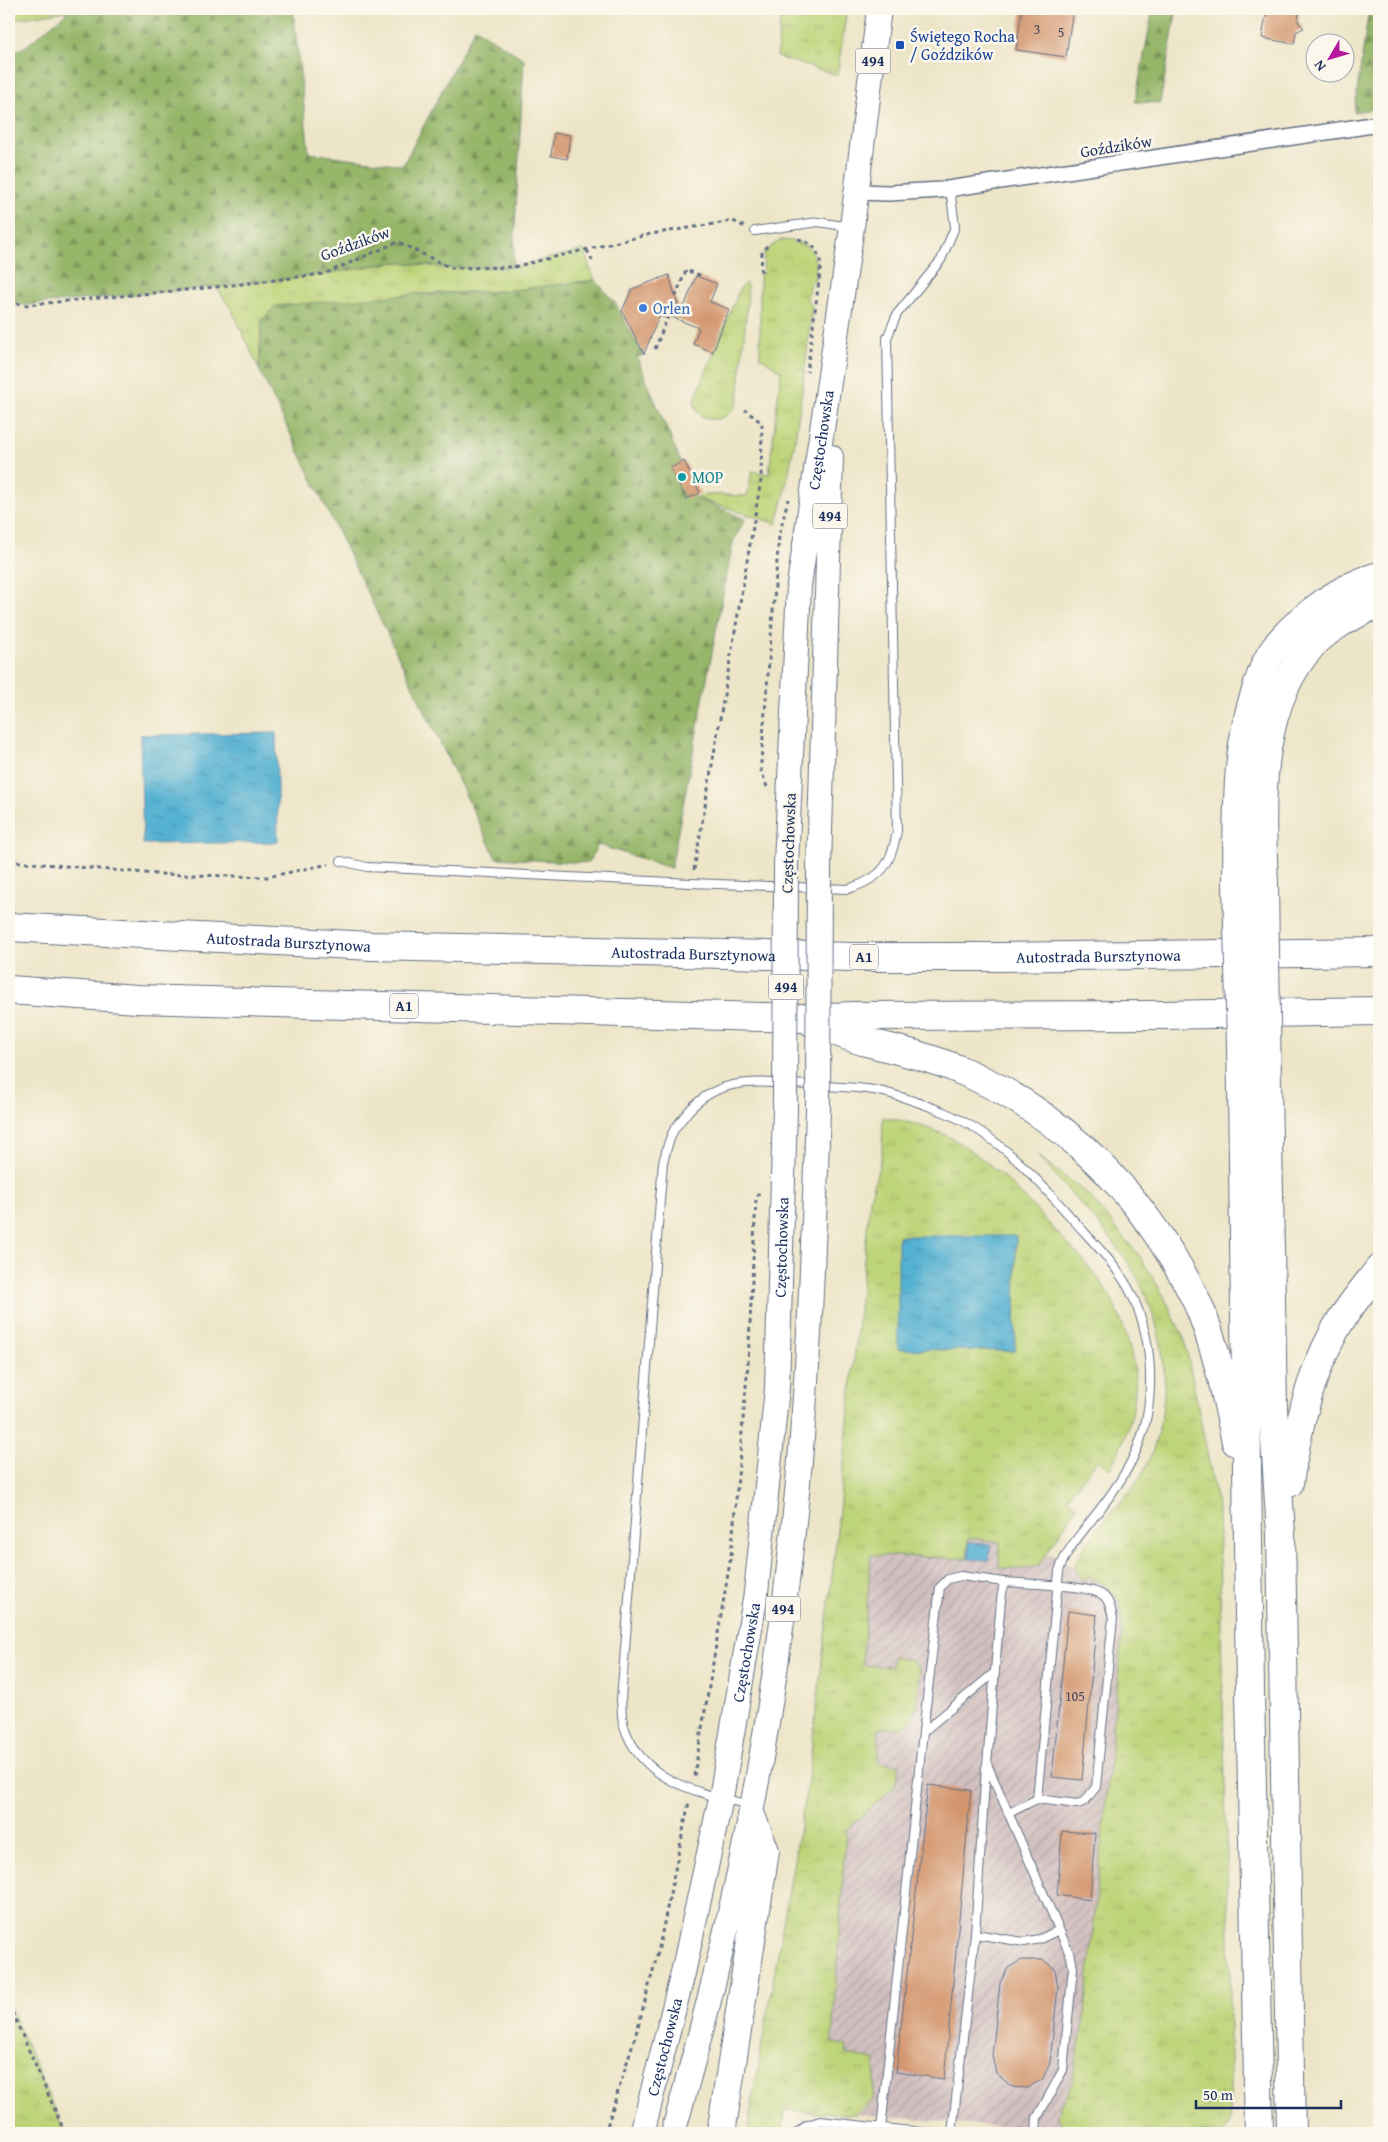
<svg xmlns="http://www.w3.org/2000/svg" width="1388" height="2142" viewBox="0 0 1388 2142" font-family="'Gentium Book Plus',serif">
  <style>
    .industrial { fill: url(#industrial-furrows) }
    .grass { fill: url(#grass-tufts); stroke: #6c826c; fill-rule: evenodd }
    .forest { fill: url(#forest-firs); stroke: #587264 }
    .green { fill: #bed479; stroke: #6c826c }
    .water { fill: url(#water-ripples); stroke: #387098 }
    .building { fill: #d3966e }
    .lines { fill: none; stroke-linecap: round; stroke-linejoin: round }
    .lane-casing { stroke: #646f83; stroke-width: 10 }
    .street-casing { stroke: #646f83; stroke-width: 18 }
    .primary-casing { stroke: #646f83; stroke-width: 26 }
    .highway-casing { stroke: #646f83; stroke-width: 30 }
    .path { stroke: #646f83; stroke-width: 3; stroke-dasharray: 4 4; stroke-linecap: butt }
    .lane { stroke: #fff; stroke-width: 8 }
    .street { stroke: #fff; stroke-width: 15 }
    .primary { stroke: #fff; stroke-width: 24 }
    .highway { stroke: #fff; stroke-width: 28 }
    .primary-bridge-casing { stroke: #646f83; stroke-width: 26; stroke-linecap: butt }
    .highway-bridge-casing { stroke: #646f83; stroke-width: 30; stroke-linecap: butt }
    .primary-bridge { stroke: #fff; stroke-width: 24 }
    .highway-bridge { stroke: #fff; stroke-width: 28 }
    .transit-dot { fill: #1a4fb4; stroke: #fbf7ec; stroke-width: 2 }
    .shop-dot { fill: #3f7fe0; stroke: #fbf7ec; stroke-width: 2 }
    .culture-dot { fill: #0f9aa8; stroke: #fbf7ec; stroke-width: 2 }
    .labels { text-anchor: middle; stroke-width: 5; stroke-linejoin: round; paint-order: stroke }
    .number-label { font-size: 14px; fill: #494962 }
    .shield { fill: #fbf7ec; stroke: #5e6b89; stroke-width: 1 }
    .shield-label { font-size: 15px; font-weight: bold; fill: #1b2f5e }
    .transit-label { font-size: 16px; fill: #164399; stroke: #fbf7ec; text-anchor: start }
    .street-label { font-size: 16px; fill: #1b2f5e; stroke: #fbf7ec }
    .shop-label { font-size: 16px; fill: #366cbe; stroke: #fbf7ec; text-anchor: start }
    .culture-label { font-size: 16px; fill: #0d838f; stroke: #fbf7ec; text-anchor: start }
  </style>
  <defs>
    <pattern id="industrial-furrows" width="10" height="10" patternUnits="userSpaceOnUse" patternTransform="scale(1.25)"><rect width="10" height="10" fill="#d1bfbf"/><path d="M-1 1l2-2M0 10L10 0M9 11l2-2" fill="none" stroke="#b3a4a7"/></pattern>
    <pattern id="grass-tufts" width="24" height="20" patternUnits="userSpaceOnUse" patternTransform="scale(1.25)"><rect width="24" height="20" fill="#bed479"/><path d="M3 7l-1-3M5 7V3M7 7l1-3M15 17l-1-3M17 17v-4M19 17l1-3" fill="none" stroke="#a3b66b"/></pattern>
    <pattern id="forest-firs" width="22" height="20" patternUnits="userSpaceOnUse" patternTransform="scale(1.25)"><rect width="22" height="20" fill="#96b669"/><path d="M5 1l3.5 6h-7zM16 11l3.5 6h-7z" fill="#7a945a"/></pattern>
    <pattern id="water-ripples" width="26" height="14" patternUnits="userSpaceOnUse" patternTransform="scale(1.25)"><rect width="26" height="14" fill="#54b1d2"/><path d="M2 4q2-2 4 0t4 0M15 11q2-2 4 0t4 0" fill="none" stroke="#4590ae"/></pattern>
  </defs>
  <rect width="100%" height="100%" fill="#fbf7ec"/>
  <filter id="ink" filterUnits="userSpaceOnUse"><feTurbulence type="fractalNoise" baseFrequency=".02" numOctaves="2"/><feDisplacementMap in="SourceGraphic" scale="10" xChannelSelector="R" yChannelSelector="G"/><feConvolveMatrix kernelMatrix="1 2 1 2 8 2 1 2 1" color-interpolation-filters="sRGB"/></filter>
  <filter id="wash" filterUnits="userSpaceOnUse"><feTurbulence type="fractalNoise" baseFrequency=".0096" numOctaves="4" result="noise"/><feDisplacementMap in="SourceGraphic" scale="20" xChannelSelector="R" yChannelSelector="G"/><feGaussianBlur stdDeviation="1.12" result="paint"/><feColorMatrix in="noise" values="0 0 0 0 0 0 0 0 0 0 0 0 0 0 0 0 0 1.4 0 .05"/><feComposite in="paint" operator="in"/></filter>
  <g filter="url(#wash)">
    <rect width="100%" height="100%" fill="#ede5c7"/>
    <!-- industrial -->
    <path class="industrial" d="M969,1538L1000,1542L1039,1565L1049,1553L1075,1567L1077,1574L1097,1580L1105,1585L1115,1594L1121,1603L1123,1612L1120,1658L1085,2012L1072,2085L1060,2105L1063,2126L1069,2133L856,2114L865,2107L845,2055L832,2043L846,1829L894,1788L878,1763L879,1727L900,1729L916,1711L920,1670L911,1660L893,1657L891,1667L862,1665L871,1555L967,1559Z"/>
    <!-- grass -->
    <g class="grass">
      <path d="M781,9H847L837,75L777,57Z"/>
      <path d="M780,240C808,241 819,249 815,279L810,283L807,299L812,306C804,379 796,453 777,524L696,498L705,494L747,496L752,471L769,474L781,371L760,357V274H763L764,252Z"/>
      <path d="M583,250L595,280L505,291L416,294L262,320L259,369L232,310L216,287L324,274L395,262L451,268L513,267Z"/>
      <path d="M745,283L747,286L748,295L738,401C733,418 710,426 697,412L694,401L740,288Z"/>
      <path d="M883,1117C906,1121 934,1128 955,1140C998,1166 1030,1203 1064,1240C1082,1259 1101,1278 1113,1302C1124,1324 1133,1353 1135,1378C1137,1410 1125,1441 1110,1469L1098,1460L1067,1498L1077,1507L1039,1565L1026,1569L999,1568L1000,1542L969,1538L967,1559L871,1555L862,1665L891,1667L893,1657L911,1660L920,1670C918,1686 921,1721 902,1728C895,1730 886,1728 879,1728L878,1763L900,1765L894,1788L846,1830L832,2042L847,2046L846,2055L876,2060L873,2098L856,2114L842,2115L785,2110L782,2133H749L752,2102L808,1780L835,1551L870,1199L882,1155ZM1016,1236L1015,1351L898,1349Z"/>
      <path d="M1036,1154L1089,1196L1138,1254L1164,1296L1185,1341L1218,1508L1230,1977V2123L1223,2133H1069L1057,2116L1060,2105L1072,2085L1085,2012L1120,1658C1122,1618 1132,1593 1086,1576V1581C1081,1579 1075,1574 1075,1567C1076,1548 1125,1500 1138,1481C1147,1467 1154,1449 1158,1432C1174,1372 1159,1306 1123,1255C1098,1220 1064,1187 1036,1154Z"/>
      <path d="M9,2005L65,2133H9Z"/>
    </g>
    <!-- forest -->
    <g class="forest">
      <path d="M71,9H293L309,153L403,165L475,28L524,59L513,267L451,268L395,262L324,274L216,287L25,305L9,301V54L25,47Z"/>
      <path d="M1153,9H1177L1160,103L1135,102Z"/>
      <path d="M1369,9H1379V108L1354,112Z"/>
      <path d="M595,280L616,304L643,355L637,358L696,498L745,519L733,542L671,868L598,845L588,863L496,858L259,369L262,320L276,306L416,294L505,291Z"/>
    </g>
    <!-- green -->
    <path class="green" d="M9,9H78L9,20Z"/>
    <!-- water -->
    <g class="water">
      <path d="M276,733L278,842L143,844L140,735Z"/>
      <path d="M898,1236H1016L1015,1351L898,1349Z"/>
      <path d="M969,1542L991,1544L989,1560L969,1559Z"/>
    </g>
    <g id="blocks">
      <!-- building -->
      <g class="building">
        <path d="M1022,9H1073L1066,57L1016,50Z"/>
        <path d="M1267,9L1299,13L1298,22L1304,28L1296,32L1294,44L1262,38Z"/>
        <path d="M554,133L570,135L567,159L551,156Z"/>
        <path d="M669,275L681,315L696,276L717,284L710,302L729,309L713,352L693,344L699,328L669,316L668,319L659,316L644,354L622,311L632,289Z"/>
        <path d="M684,461L700,493L686,499L670,468Z"/>
        <path d="M1068,1611L1097,1615L1082,1780L1052,1777Z"/>
        <path d="M928,1785L971,1790L944,2079L896,2072Z"/>
        <path d="M1062,1831L1095,1833L1090,1900L1057,1895Z"/>
        <path d="M1022,1960H1043L1055,1969L1058,1987L1050,2062L1043,2079L1027,2088L1012,2087L996,2073L992,2056L1000,1983L1008,1968Z"/>
      </g>
    </g>
  </g>
  <g filter="url(#ink)">
    <use href="#blocks" fill-opacity="0" stroke="#646f83" stroke-width="1"/>
    <g class="lines">
      <!-- lane casing -->
      <g class="lane-casing">
        <g id="lane">
          <path d="M755,231L818,222L850,227"/>
          <path d="M341,861L367,867L691,883L848,889C882,878 891,865 897,831L887,338L897,314L941,260L955,227L950,188"/>
          <path d="M923,1732L995,1672"/>
          <path d="M750,1805C700,1793 642,1783 624,1726C621,1719 622,1708 621,1700L663,1162C666,1153 668,1141 673,1132C675,1127 680,1122 683,1118C716,1074 758,1082 806,1085C834,1087 864,1086 891,1094C909,1099 929,1106 946,1113C1000,1136 1038,1180 1076,1223C1095,1244 1115,1264 1129,1289C1144,1318 1151,1352 1150,1385C1149,1440 1126,1477 1093,1518C1081,1534 1065,1551 1059,1571L1037,1799"/>
          <path d="M1009,1813L1037,1799L1078,1804L1085,1801L1096,1787L1113,1618C1111,1610 1110,1602 1104,1596C1089,1584 1025,1584 1004,1582L1001,1600L987,1764L1071,1957L1073,1968L1063,2070L1037,2118L1036,2133"/>
          <path d="M975,1934L1024,1942L1040,1939L1059,1930"/>
          <path d="M881,2129L923,1732L940,1587L948,1579L961,1576L1004,1582"/>
          <path d="M797,2133L807,2125L820,2121L929,2133"/>
          <path d="M952,2133L975,1934L986,1767"/>
        </g>
      </g>
      <!-- street casing -->
      <g class="street-casing">
        <path id="street" d="M857,192L889,193L941,190L1379,124"/>
      </g>
      <!-- primary casing -->
      <g class="primary-casing">
        <g id="primary">
          <path id="s1" d="M786,864L799,585L852,227L879,9"/>
          <path d="M819,867L831,457"/>
          <path id="s2" d="M642,2133L683,1973L721,1798L756,1593L777,1388L785,1109"/>
          <path d="M673,2133C688,2080 703,2026 716,1972C750,1836 774,1696 790,1557C808,1409 813,1260 818,1110"/>
        </g>
      </g>
      <!-- highway casing -->
      <g class="highway-casing">
        <g id="highway">
          <path d="M1264,884C1261,809 1256,718 1304,655C1322,630 1352,616 1379,603"/>
          <path d="M1237,885C1238,818 1234,754 1256,690C1260,677 1265,662 1273,651C1283,636 1298,622 1313,611C1333,595 1354,583 1379,576"/>
          <path id="s3" d="M9,927L372,946L854,957H1000L1379,952"/>
          <path d="M9,990L137,999L800,1018L855,1016L1162,1015L1379,1011"/>
          <path d="M813,1023C830,1029 848,1037 866,1042C898,1050 929,1057 960,1070C1051,1108 1124,1176 1174,1260C1184,1277 1195,1295 1202,1314C1218,1355 1227,1399 1236,1442"/>
          <path d="M1267,1087L1273,1408L1281,1534L1291,2133"/>
          <path d="M1242,1088L1250,1690L1259,2133"/>
          <path d="M1289,1483C1297,1431 1309,1378 1334,1332C1346,1309 1364,1289 1379,1269"/>
          <path d="M721,2133L765,1851L751,1816"/>
        </g>
      </g>
      <!-- path -->
      <g class="path">
        <path d="M798,239C813,243 818,249 821,265L807,372"/>
        <path d="M587,250L594,264"/>
        <path d="M761,272L762,252L770,243"/>
        <path d="M9,301L25,305L216,287L324,274L398,242L451,268L513,267L651,234L733,221L745,227"/>
        <path d="M655,349L686,270L702,276"/>
        <path d="M767,787L761,771V762L779,536L788,499"/>
        <path d="M9,861L157,874L267,877L329,864"/>
        <path d="M694,870L761,480L762,423L745,410"/>
        <path d="M694,1776L731,1556L748,1364L756,1199L760,1190"/>
        <path d="M9,2005L65,2133"/>
        <path d="M605,2133L638,2027L658,1952L689,1802"/>
      </g>
      <!-- lane -->
      <use href="#lane" class="lane"/>
      <!-- street -->
      <use href="#street" class="street"/>
      <!-- primary -->
      <use href="#primary" class="primary"/>
      <!-- highway -->
      <use href="#highway" class="highway"/>
      <!-- primary-bridge casing -->
      <g class="primary-bridge-casing">
        <g id="primary-bridge">
          <path d="M785,1109L786,864"/>
          <path d="M818,1110L819,867"/>
        </g>
      </g>
      <!-- highway-bridge casing -->
      <g class="highway-bridge-casing">
        <g id="highway-bridge">
          <path d="M1264,884L1267,1087"/>
          <path d="M1237,885L1242,1088"/>
        </g>
      </g>
      <!-- primary-bridge -->
      <use href="#primary-bridge" class="primary-bridge"/>
      <!-- highway-bridge -->
      <use href="#highway-bridge" class="highway-bridge"/>
    </g>
  </g>
  <!-- markers -->
  <rect class="transit-dot" x="895" y="40" width="10" height="10" rx="2.5"/>
  <circle class="shop-dot" cx="643" cy="308" r="5"/>
  <circle class="culture-dot" cx="682" cy="477" r="5"/>
  <g class="labels">
    <!-- number labels -->
    <g class="number-label">
      <text x="1037" y="34">3</text>
      <text x="1061" y="37">5</text>
      <text x="1075" y="1701">105</text>
    </g>
    <!-- shield labels -->
    <g class="shield">
      <rect x="855.5" y="48.5" width="35" height="25" rx="4"/>
      <rect x="812.5" y="503.5" width="35" height="25" rx="4"/>
      <rect x="850" y="944.5" width="28" height="25" rx="4"/>
      <rect x="768.5" y="974.5" width="35" height="25" rx="4"/>
      <rect x="390" y="993.5" width="28" height="25" rx="4"/>
      <rect x="765.5" y="1596.5" width="35" height="25" rx="4"/>
    </g>
    <g class="shield-label">
      <text x="873" y="66">494</text>
      <text x="830" y="521">494</text>
      <text x="864" y="962">A1</text>
      <text x="786" y="992">494</text>
      <text x="404" y="1011">A1</text>
      <text x="783" y="1614">494</text>
    </g>
    <!-- transit labels -->
    <g class="transit-label">
      <text x="910" y="42">Świętego Rocha<tspan x="910" dy="18">/ Goździków</tspan></text>
    </g>
    <!-- street labels -->
    <g class="street-label">
      <text transform="translate(1116 146) rotate(-9)" y="6">Goździków</text>
      <text transform="translate(355 243) rotate(-20)" y="6">Goździków</text>
      <text dy="6" stroke="none"><textPath href="#s1" startOffset="426">Częstochowska</textPath></text>
      <text transform="translate(788 843) rotate(-88)" y="6">Częstochowska</text>
      <text dy="6" stroke="none"><textPath href="#s3" startOffset="280">Autostrada Bursztynowa</textPath></text>
      <text dy="6" stroke="none"><textPath href="#s3" startOffset="685">Autostrada Bursztynowa</textPath></text>
      <text dy="6" stroke="none"><textPath href="#s3" startOffset="1090">Autostrada Bursztynowa</textPath></text>
      <text dy="6" stroke="none"><textPath href="#s2" startOffset="899">Częstochowska</textPath></text>
      <text dy="6" stroke="none"><textPath href="#s2" startOffset="492">Częstochowska</textPath></text>
      <text dy="6" stroke="none"><textPath href="#s2" startOffset="89">Częstochowska</textPath></text>
    </g>
    <!-- shop labels -->
    <g class="shop-label">
      <text x="653" y="314">Orlen</text>
    </g>
    <!-- culture labels -->
    <g class="culture-label">
      <text x="692" y="483">MOP</text>
    </g>
  </g>
  <!-- margin -->
  <rect width="1388" height="2142" fill="none" stroke="#fbf7ec" stroke-width="30"/>
  <!-- north arrow -->
  <g transform="translate(1330 58) rotate(232)"><circle r="24" fill="#fbf7ec" stroke="#a1a7b3"/>
  <path d="M0-4L9 19L0 12L-9 19Z" fill="#b5179e"/>
  <text y="-8" font-size="14" font-weight="bold" text-anchor="middle" fill="#1b2f5e">N</text>
  </g>
  <!-- scale -->
  <path d="M1196 2100v8h145v-8" fill="none" stroke="#1b2f5e" stroke-width="2.5"/>
  <text x="1203" y="2100" font-size="15" fill="#1b2f5e" stroke="#fbf7ec" stroke-width="4" paint-order="stroke">50 m</text>
</svg>
